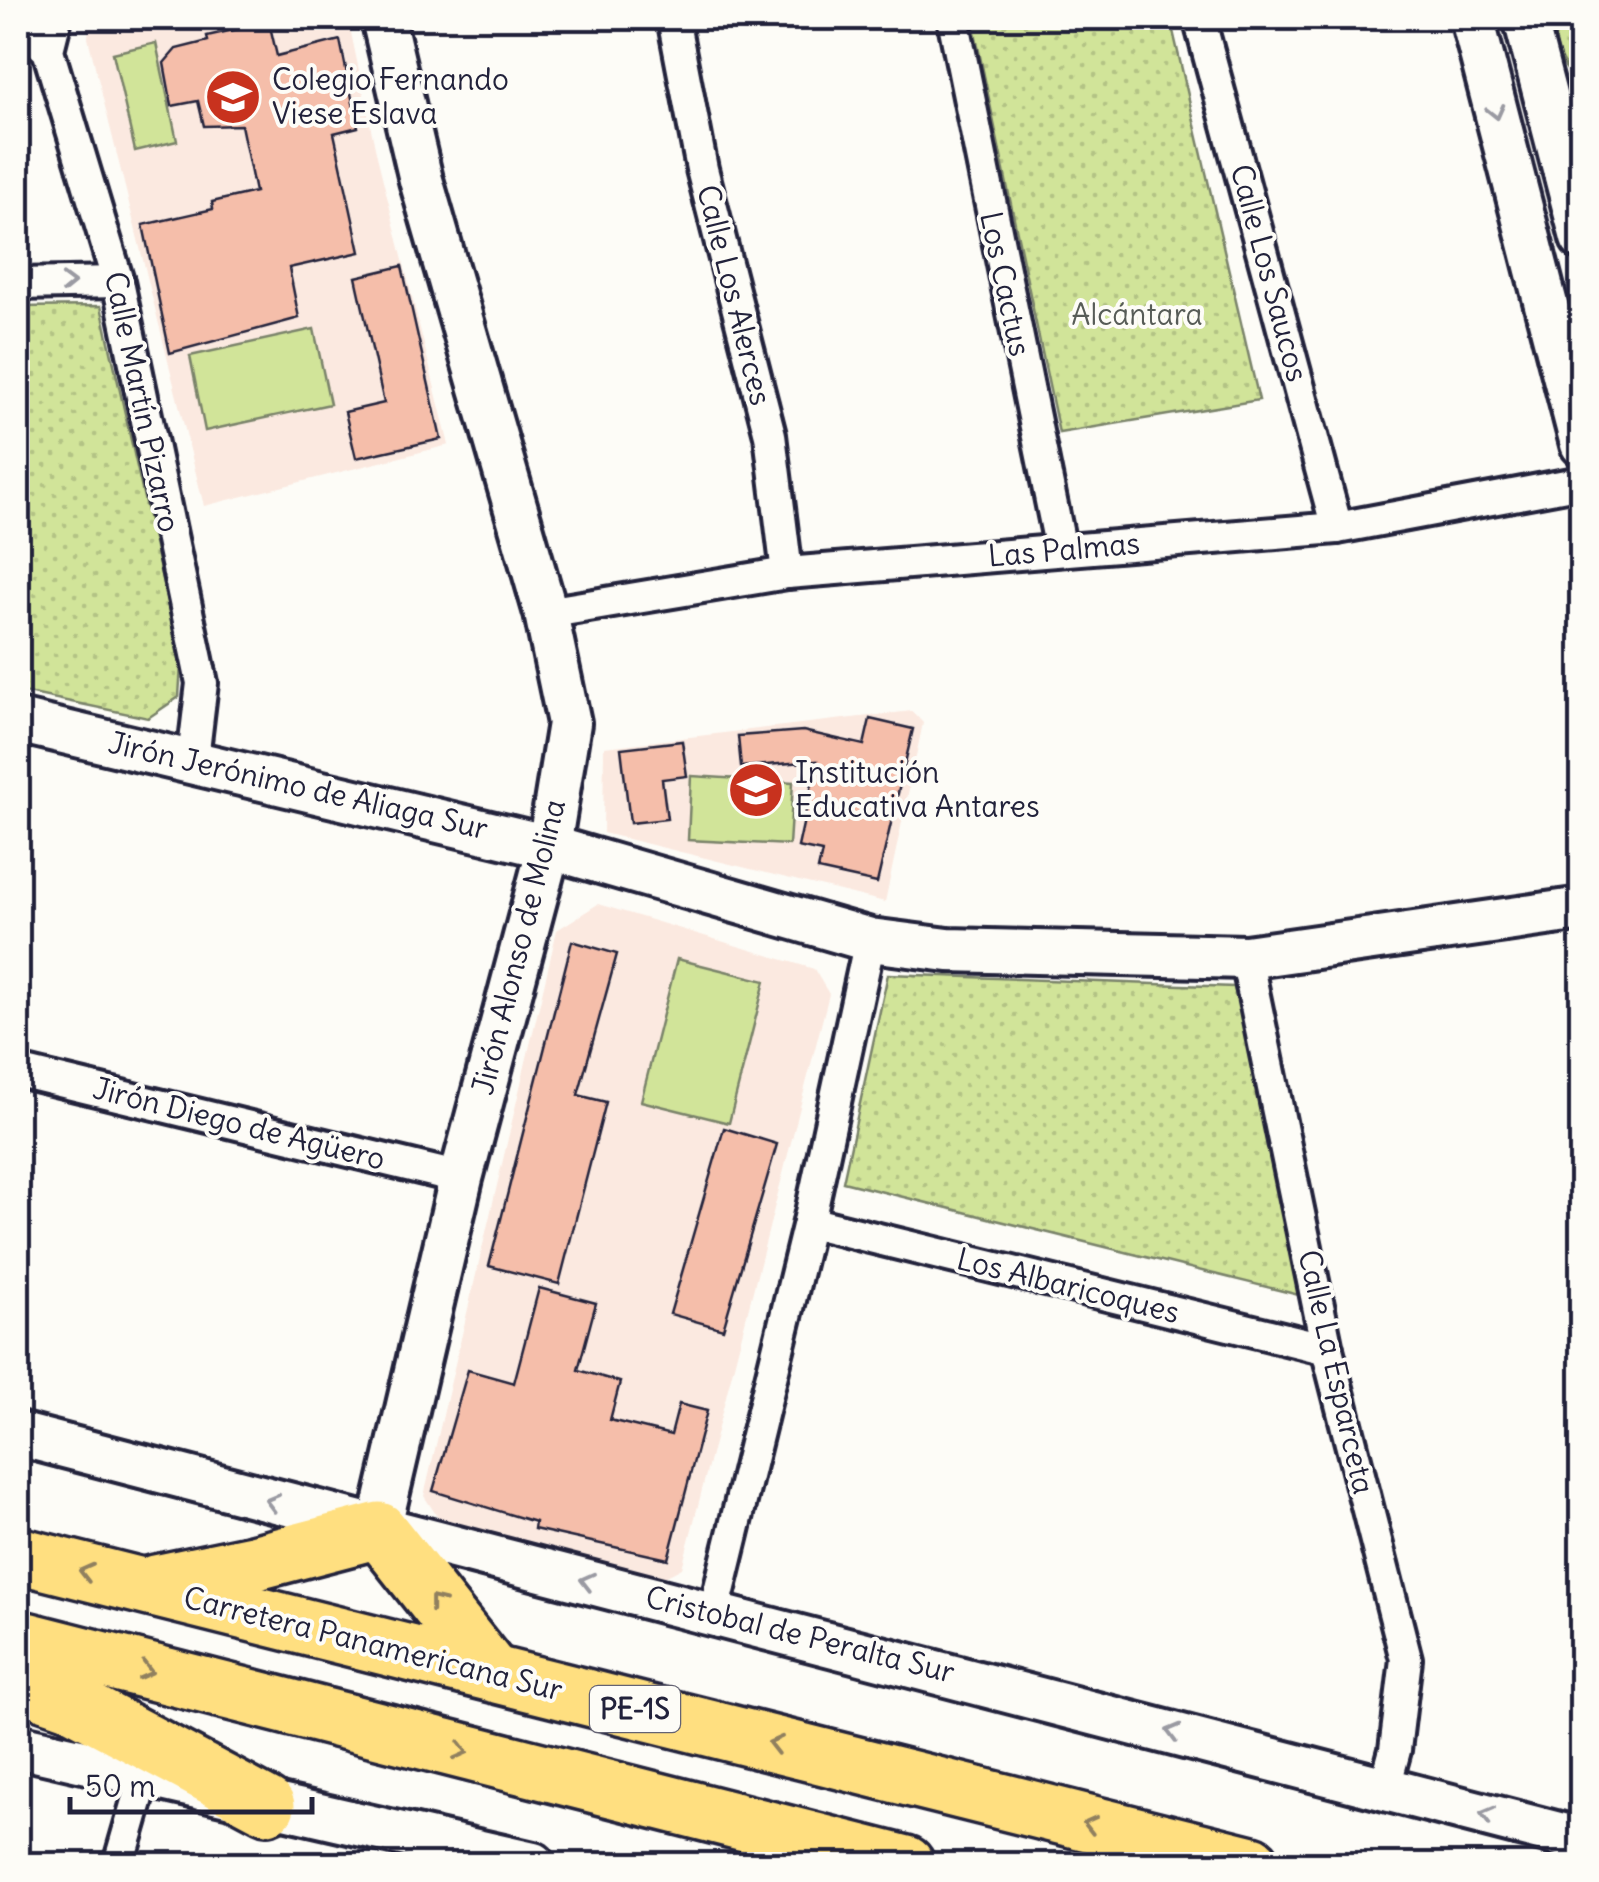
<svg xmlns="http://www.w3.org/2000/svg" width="1599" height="1882" viewBox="0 0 1599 1882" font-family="Delius,sans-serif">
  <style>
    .built { fill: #fbe9e0 }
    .park { fill: url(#park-dots); stroke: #7a836a; stroke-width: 2.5 }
    .garden { fill: #d1e499; stroke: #7a836a; stroke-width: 2.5 }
    .building { fill: #f5beaa; stroke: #22223b; stroke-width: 2.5 }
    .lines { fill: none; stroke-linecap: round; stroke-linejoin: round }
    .street-casing { stroke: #22223b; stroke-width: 38 }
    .secondary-casing { stroke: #22223b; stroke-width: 50 }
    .highway-casing { stroke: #22223b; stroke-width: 62 }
    .street { stroke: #fdfcf7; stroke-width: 30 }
    .secondary { stroke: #fdfcf7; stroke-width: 42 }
    .highway { stroke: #ffdf80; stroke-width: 55 }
    .oneway { stroke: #9a9aa2 }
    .oneway2 { stroke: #90805e }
    .labels { text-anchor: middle; stroke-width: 8; stroke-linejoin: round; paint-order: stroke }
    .shield { fill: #fdfcf7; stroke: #646373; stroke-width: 2.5 }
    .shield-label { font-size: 28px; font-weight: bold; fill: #22223b }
    .poi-label { font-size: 30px; fill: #22223b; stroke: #fdfcf7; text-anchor: start }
    .street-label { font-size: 30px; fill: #22223b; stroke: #fdfcf7 }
    .park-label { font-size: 30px; fill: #575c57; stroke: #fdfcf7 }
  </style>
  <defs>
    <pattern id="park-dots" width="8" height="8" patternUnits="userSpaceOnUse" patternTransform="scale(2.5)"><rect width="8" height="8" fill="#d1e499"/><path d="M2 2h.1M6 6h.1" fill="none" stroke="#b3c385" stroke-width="1.8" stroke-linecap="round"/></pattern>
  </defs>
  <rect width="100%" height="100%" fill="#fdfcf7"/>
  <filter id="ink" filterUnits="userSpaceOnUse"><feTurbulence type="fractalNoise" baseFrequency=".01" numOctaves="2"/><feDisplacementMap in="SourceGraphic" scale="20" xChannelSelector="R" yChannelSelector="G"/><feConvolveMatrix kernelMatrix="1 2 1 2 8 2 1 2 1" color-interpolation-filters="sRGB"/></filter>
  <g filter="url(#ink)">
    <!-- built -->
    <g class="built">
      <path d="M97,18H348L375,148L449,445L204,506L88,38L89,25Z"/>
      <path d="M912,711L923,723L885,902L603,833L604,747Z"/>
      <path d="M598,904L814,969L829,994L682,1568L659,1580L444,1527L424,1496L557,930Z"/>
    </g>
    <!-- park -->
    <g class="park">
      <path d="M972,18H1170L1259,400L1059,433Z"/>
      <path d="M1550,18H1581V80C1557,70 1556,41 1550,18Z"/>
      <path d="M101,306L181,664L179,697L148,718L18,691V307Z"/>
      <path d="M888,974L1234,987L1311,1298L843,1182Z"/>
    </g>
    <!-- garden -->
    <g class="garden">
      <path d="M156,43L177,141L135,151L113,53Z"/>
      <path d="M314,329L330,404L205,431L190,356Z"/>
      <path d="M691,776L793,782L789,845L688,840Z"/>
      <path d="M677,959L765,981L729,1123L641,1101Z"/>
    </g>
    <!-- building -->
    <g class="building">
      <path d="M269,22L277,56L340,40L358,127L334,133L360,252L289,268L299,318L170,353L143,225L213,209L212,202L255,192L241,125L204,126L198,101L172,106L164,63L176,49L208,41L207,36Z"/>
      <path d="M402,266L441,439L356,458L345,412L384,403L356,277Z"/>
      <path d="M870,719L913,729L877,883L818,870L822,852L798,847L817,761L741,767L738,736L803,731L864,745Z"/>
      <path d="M682,741L687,776L662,779L667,819L630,823L621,748Z"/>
      <path d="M572,941L617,954L578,1095L606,1102L559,1284L489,1266Z"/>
      <path d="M724,1128L777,1144L723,1329L670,1314Z"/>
      <path d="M539,1288L596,1303L578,1370L620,1382L610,1420L671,1435L679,1404L707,1411L668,1559L534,1529L535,1522L433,1491L468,1370L514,1383Z"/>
    </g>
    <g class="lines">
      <!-- street casing -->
      <g class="street-casing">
        <g id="street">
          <path d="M56,18L48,50L118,282L202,683L193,759"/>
          <path d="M673,18L702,169L770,435L787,573"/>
          <path d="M953,18L1061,550"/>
          <path d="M1199,18L1337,528"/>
          <path d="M18,23L48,50"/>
          <path d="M18,284L118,282"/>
          <path d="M546,613L787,573L1337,528L1582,482"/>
          <path d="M1246,957L1327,1349L1406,1659L1395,1750L1385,1787"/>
          <path d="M18,1071L461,1178"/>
          <path d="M809,1222L1327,1349"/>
          <path d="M714,1612L809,1222L870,940"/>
          <path d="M119,1864L144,1777"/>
        </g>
      </g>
      <!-- secondary casing -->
      <g class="secondary-casing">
        <g id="secondary">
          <path d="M1472,18L1582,444"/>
          <path d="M1525,18L1582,238"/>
          <path d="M18,721L549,847L870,940L948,950L1246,957L1582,909"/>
          <path d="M18,1434L1582,1840"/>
          <path d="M379,1530L461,1178L549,847L569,723L546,613L421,180L383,18"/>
          <path d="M18,1746L533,1864"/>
        </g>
      </g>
      <!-- highway casing -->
      <g class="highway-casing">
        <g id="highway">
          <path d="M18,1555L1252,1864"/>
          <path d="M156,1583L253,1563L379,1530L492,1673"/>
          <path d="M18,1638L906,1864"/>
          <path d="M18,1683L70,1701L267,1806"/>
        </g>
      </g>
      <!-- street -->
      <use href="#street" class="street"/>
      <!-- secondary -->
      <use href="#secondary" class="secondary"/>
      <!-- highway -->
      <use href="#highway" class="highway"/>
    </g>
    <!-- one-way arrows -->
    <defs><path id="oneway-chevron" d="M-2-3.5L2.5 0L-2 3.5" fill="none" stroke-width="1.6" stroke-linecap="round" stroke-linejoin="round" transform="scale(2.5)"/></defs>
    <g class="oneway">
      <use href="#oneway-chevron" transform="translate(1496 112) rotate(76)"/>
      <use href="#oneway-chevron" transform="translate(68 283) rotate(-1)"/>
      <use href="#oneway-chevron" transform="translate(272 1502) rotate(-165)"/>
      <use href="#oneway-chevron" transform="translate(587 1581) rotate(-166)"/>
      <use href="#oneway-chevron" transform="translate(1173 1732) rotate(-165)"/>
      <use href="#oneway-chevron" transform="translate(1487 1815) rotate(-165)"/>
    </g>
    <g class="oneway2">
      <use href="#oneway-chevron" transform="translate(86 1572) rotate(-166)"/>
      <use href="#oneway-chevron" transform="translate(436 1602) rotate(-128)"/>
      <use href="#oneway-chevron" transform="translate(146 1671) rotate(14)"/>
      <use href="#oneway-chevron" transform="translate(775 1744) rotate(-166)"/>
      <use href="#oneway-chevron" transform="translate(461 1751) rotate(14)"/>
      <use href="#oneway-chevron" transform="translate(1090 1824) rotate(-166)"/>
    </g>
  </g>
  <!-- icons -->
  <defs>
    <g id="school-disc" transform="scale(2.875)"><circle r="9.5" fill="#c8321e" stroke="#fdfcf7"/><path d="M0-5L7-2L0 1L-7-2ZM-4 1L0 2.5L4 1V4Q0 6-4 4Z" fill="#fff"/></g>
  </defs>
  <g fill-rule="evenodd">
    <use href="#school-disc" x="233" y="97"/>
    <use href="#school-disc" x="756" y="790"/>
  </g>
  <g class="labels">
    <!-- shield labels -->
    <rect class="shield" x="590" y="1686" width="90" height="46" rx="8"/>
    <g class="shield-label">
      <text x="635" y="1719">PE-1S</text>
    </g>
    <!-- poi labels -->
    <g class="poi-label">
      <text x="272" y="90">Colegio Fernando<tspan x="272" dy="34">Viese Eslava</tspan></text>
      <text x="795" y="783">Institución<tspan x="795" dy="34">Educativa Antares</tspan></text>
    </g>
    <!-- street labels -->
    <g class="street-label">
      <text transform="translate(1269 273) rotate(75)" y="10">Calle Los Saucos</text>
      <text transform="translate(1005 284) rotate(78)" y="10">Los Cactus</text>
      <text transform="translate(734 295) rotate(76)" y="10">Calle Los Alerces</text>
      <text transform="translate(142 402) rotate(78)" y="10">Calle Martín Pizarro</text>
      <text transform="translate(1064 550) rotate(-5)" y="10">Las Palmas</text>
      <text transform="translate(298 786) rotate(13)" y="10">Jirón Jerónimo de Aliaga Sur</text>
      <text transform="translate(519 947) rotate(-76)" y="10">Jirón Alonso de Molina</text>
      <text transform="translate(239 1124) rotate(14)" y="10">Jirón Diego de Agüero</text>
      <text transform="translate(1068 1286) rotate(14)" y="10">Los Albaricoques</text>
      <text transform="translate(1336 1372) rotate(77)" y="10">Calle La Esparceta</text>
      <text transform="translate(800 1635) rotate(14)" y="10">Cristobal de Peralta Sur</text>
      <text transform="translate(373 1644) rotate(14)" y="10">Carretera Panamericana Sur</text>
    </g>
    <!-- park labels -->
    <g class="park-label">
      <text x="1137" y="325">Alcántara</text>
    </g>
  </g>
  <!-- margin -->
  <rect width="1599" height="1882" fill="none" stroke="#fdfcf7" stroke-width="60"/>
  <rect x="30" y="30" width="1539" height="1822" fill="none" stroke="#22223b" stroke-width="4" filter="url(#ink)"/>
  <!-- scale -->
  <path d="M70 1797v15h242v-15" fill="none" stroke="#22223b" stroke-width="5"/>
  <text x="85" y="1797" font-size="30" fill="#22223b" stroke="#fdfcf7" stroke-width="8" paint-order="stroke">50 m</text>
</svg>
